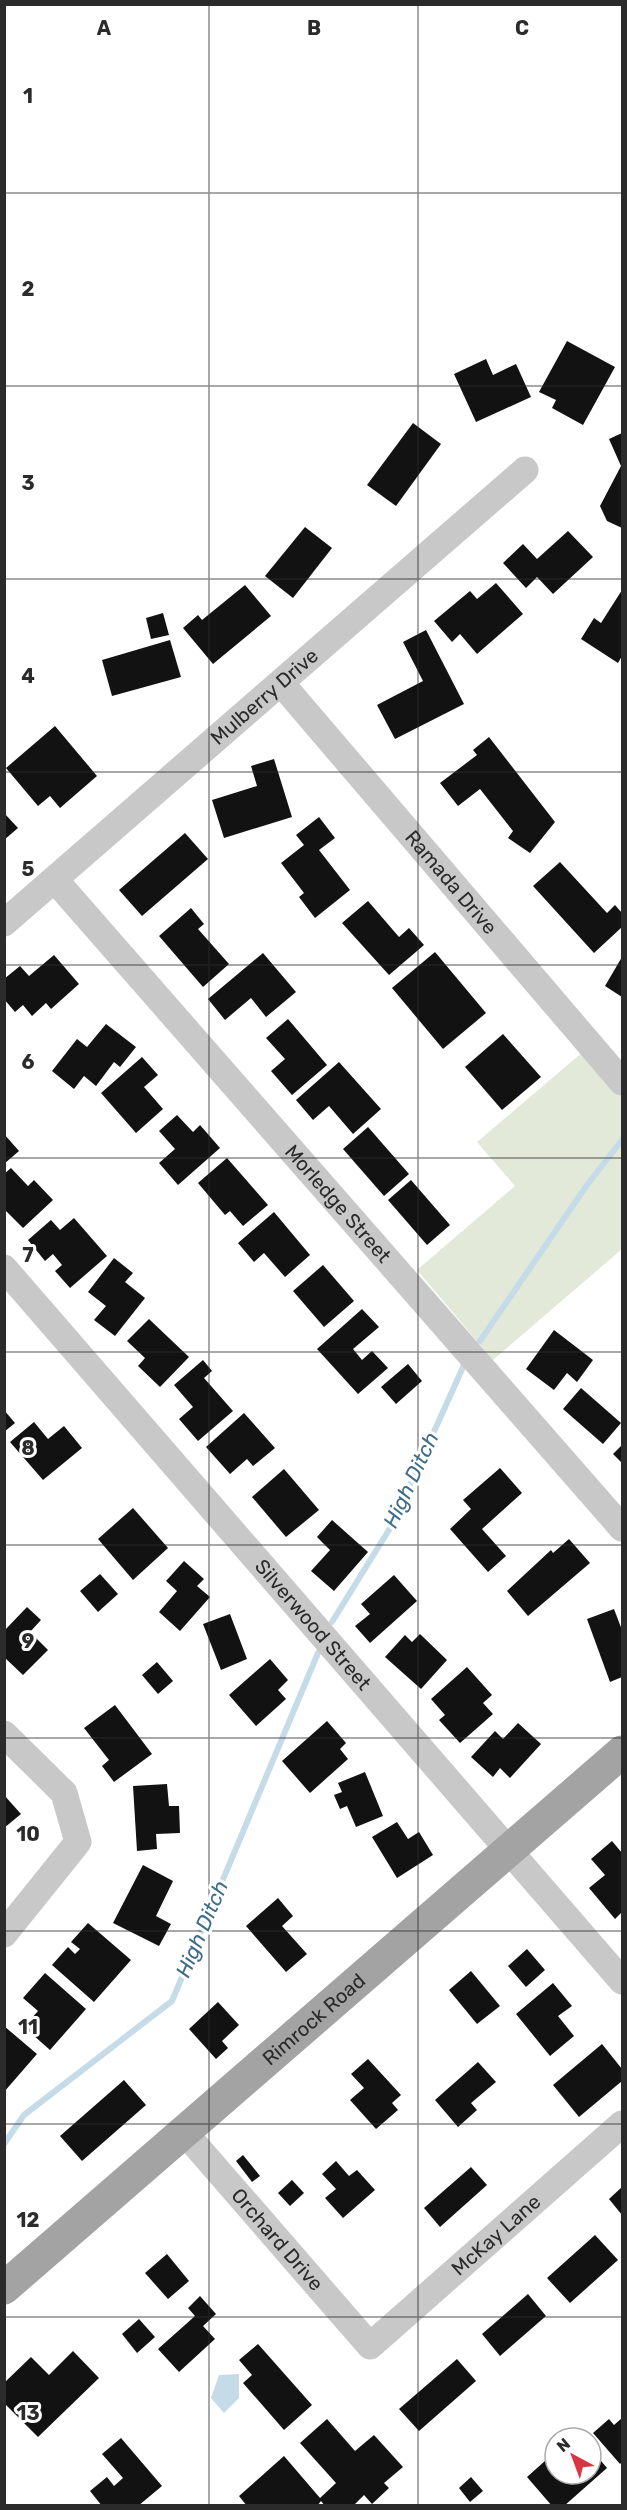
<svg xmlns="http://www.w3.org/2000/svg" width="627" height="2510" viewBox="0 0 627 2510" font-family="Rubik,sans-serif">
  <style>
    .green { fill: #e2e9d9 }
    .water { fill: #c6dbe8 }
    .lines { fill: none; stroke-linecap: round; stroke-linejoin: round }
    .stream { stroke: #c6dbe8; stroke-width: 6 }
    .building { fill: #121212 }
    .minor { stroke: #c8c8c8; stroke-width: 27 }
    .major { stroke: #a3a3a3; stroke-width: 33 }
    .grid { fill: none; stroke: #2b2b2b; stroke-width: 1.5; stroke-opacity: 0.55 }
    .labels { text-anchor: middle; stroke-width: 6; stroke-linejoin: round; paint-order: stroke }
    .street-label { font-size: 20px; fill: #2b2b2b; stroke: #fff }
    .water-label { font-size: 21px; font-style: italic; fill: #3f6c88; stroke: #fff }
    .grid-label { font-size: 20px; text-anchor: middle; font-weight: bold; fill: #2b2b2b; stroke: #fff; stroke-width: 6; stroke-linejoin: round; paint-order: stroke }
  </style>
  <rect width="100%" height="100%" fill="#fff"/>
  <!-- green -->
  <path class="green" d="M584,1051L622,1097V1249L493,1360L417,1270L515,1186L477,1142Z"/>
  <!-- water -->
  <path class="water" d="M239,2374V2398L224,2413L211,2398L219,2375Z"/>
  <g class="lines">
    <!-- stream -->
    <g class="stream">
      <path d="M480,1341L587,1185L622,1140"/>
      <path d="M332,1622L392,1525L464,1365"/>
      <path d="M4,2144L24,2115L172,2001L318,1653"/>
    </g>
  </g>
  <!-- building -->
  <g class="building">
    <path d="M567,341L615,367L583,425L552,408L556,400L539,392Z"/>
    <path d="M486,359L493,375L516,364L531,397L476,422L454,374Z"/>
    <path d="M413,423L441,444L396,506L367,485Z"/>
    <path d="M622,433V528L607,521L600,506L621,466L609,439Z"/>
    <path d="M305,527L332,548L293,598L265,576Z"/>
    <path d="M568,531L593,557L553,594L537,577L526,588L503,563L523,544L537,559Z"/>
    <path d="M496,583L523,614L477,654L460,634L452,642L434,621L470,591L477,599Z"/>
    <path d="M245,585L271,616L213,664L183,628L198,615L202,620Z"/>
    <path d="M622,590V656L618,663L581,639L594,618L601,623Z"/>
    <path d="M163,613L169,635L151,639L146,618Z"/>
    <path d="M426,630L464,704L395,739L377,705L423,681L403,642Z"/>
    <path d="M170,640L181,677L112,696L102,660Z"/>
    <path d="M55,726L97,776L60,808L50,796L38,806L6,768Z"/>
    <path d="M489,737L555,822L530,853L508,838L513,831L480,789L458,806L440,783L477,755L473,750Z"/>
    <path d="M274,759L292,817L224,838L212,800L257,786L251,766Z"/>
    <path d="M4,813L18,828L4,840Z"/>
    <path d="M319,817L335,838L319,850L350,890L315,918L299,897L304,893L281,863L304,845L296,835Z"/>
    <path d="M185,833L208,859L142,916L119,890Z"/>
    <path d="M560,862L607,913L615,905L622,913V927L594,953L533,886Z"/>
    <path d="M368,901L399,937L409,928L424,945L389,975L342,923Z"/>
    <path d="M191,908L204,924L198,929L229,964L203,987L159,936Z"/>
    <path d="M435,952L486,1013L443,1049L392,988Z"/>
    <path d="M263,953L296,992L266,1017L251,998L225,1020L208,999Z"/>
    <path d="M54,955L79,984L51,1009L46,1003L32,1016L23,1005L15,1012L4,999V979L20,966L29,976Z"/>
    <path d="M622,957V997L605,986Z"/>
    <path d="M288,1019L327,1065L292,1095L271,1071L285,1059L266,1038Z"/>
    <path d="M106,1024L136,1047L120,1067L114,1062L96,1086L84,1076L74,1089L52,1071L77,1039L87,1047Z"/>
    <path d="M503,1034L541,1077L502,1110L465,1067Z"/>
    <path d="M142,1057L158,1075L144,1087L163,1109L136,1133L101,1093Z"/>
    <path d="M339,1062L381,1109L353,1134L329,1106L313,1120L296,1100Z"/>
    <path d="M177,1115L193,1132L200,1125L220,1148L178,1185L159,1163L175,1149L159,1131Z"/>
    <path d="M368,1127L409,1174L384,1196L343,1149Z"/>
    <path d="M4,1134L19,1151L4,1164Z"/>
    <path d="M227,1158L268,1205L243,1226L230,1211L225,1215L198,1183Z"/>
    <path d="M11,1168L28,1186L34,1180L53,1200L23,1228L4,1209V1174Z"/>
    <path d="M411,1180L450,1225L427,1245L388,1200Z"/>
    <path d="M274,1212L310,1255L285,1277L264,1253L254,1262L238,1243Z"/>
    <path d="M74,1218L107,1256L70,1288L55,1271L62,1265L53,1254L45,1261L28,1240L51,1220L60,1230Z"/>
    <path d="M114,1258L133,1273L125,1282L145,1298L115,1336L94,1320L106,1306L88,1292Z"/>
    <path d="M323,1265L354,1301L324,1327L293,1291Z"/>
    <path d="M362,1309L379,1327L353,1349L362,1360L372,1351L388,1368L358,1394L317,1349Z"/>
    <path d="M149,1319L189,1357L160,1387L138,1366L145,1358L127,1341Z"/>
    <path d="M554,1330L593,1360L577,1382L567,1373L554,1390L526,1369Z"/>
    <path d="M203,1360L212,1371L204,1378L233,1411L198,1441L179,1419L193,1407L174,1385Z"/>
    <path d="M408,1364L422,1381L396,1404L381,1387Z"/>
    <path d="M581,1388L621,1423L603,1444L563,1409Z"/>
    <path d="M4,1410L15,1423L4,1432Z"/>
    <path d="M244,1413L275,1448L253,1466L247,1459L230,1474L206,1447Z"/>
    <path d="M34,1422L48,1439L64,1426L82,1448L43,1480L10,1442Z"/>
    <path d="M622,1445V1463L613,1454Z"/>
    <path d="M500,1468L522,1493L482,1529L506,1556L488,1572L450,1529L471,1509L463,1500Z"/>
    <path d="M284,1469L319,1510L286,1537L252,1497Z"/>
    <path d="M133,1508L168,1548L133,1580L98,1539Z"/>
    <path d="M332,1520L368,1552L334,1591L311,1571L330,1550L317,1537Z"/>
    <path d="M569,1539L590,1563L528,1616L507,1591L551,1550L553,1553Z"/>
    <path d="M184,1561L204,1579L197,1586L210,1597L180,1631L159,1612L177,1591L166,1581Z"/>
    <path d="M100,1574L118,1594L98,1612L80,1591Z"/>
    <path d="M394,1575L417,1601L370,1643L355,1626L370,1614L361,1604Z"/>
    <path d="M27,1607L41,1620L30,1632L48,1650L23,1675L4,1657V1631Z"/>
    <path d="M614,1609L622,1630V1677L610,1682L587,1619Z"/>
    <path d="M230,1614L247,1659L221,1670L203,1624Z"/>
    <path d="M420,1634L447,1660L421,1689L385,1657L405,1635L412,1642Z"/>
    <path d="M270,1659L288,1680L278,1690L286,1699L256,1726L229,1695Z"/>
    <path d="M157,1662L173,1681L158,1694L142,1675Z"/>
    <path d="M467,1667L492,1695L483,1703L493,1714L460,1743L439,1720L445,1715L431,1699Z"/>
    <path d="M115,1705L152,1754L114,1782L102,1766L109,1760L84,1728Z"/>
    <path d="M327,1721L346,1743L340,1749L348,1759L310,1793L282,1761Z"/>
    <path d="M518,1723L541,1744L510,1778L500,1768L493,1777L471,1757L495,1731L503,1739Z"/>
    <path d="M365,1772L383,1816L356,1827L347,1806L340,1809L334,1795L342,1792L338,1783Z"/>
    <path d="M167,1784L169,1806H179L180,1833L156,1834L157,1849L137,1851L133,1786Z"/>
    <path d="M4,1795L21,1814L4,1828Z"/>
    <path d="M397,1822L408,1839L419,1832L433,1855L397,1878L372,1837Z"/>
    <path d="M612,1841L622,1853V1912L615,1919L589,1888L605,1875L591,1859Z"/>
    <path d="M143,1865L173,1881L156,1916L171,1924L159,1946L113,1923Z"/>
    <path d="M278,1898L293,1916L282,1926L307,1954L286,1972L246,1926Z"/>
    <path d="M88,1923L131,1960L94,2002L52,1965L68,1947L75,1954L80,1949L71,1942Z"/>
    <path d="M527,1949L545,1970L526,1987L508,1966Z"/>
    <path d="M471,1971L500,2006L477,2024L449,1990Z"/>
    <path d="M45,1973L86,2009L50,2050L24,2027L38,2011L23,1998Z"/>
    <path d="M553,1983L572,2006L558,2016L574,2036L550,2056L516,2014Z"/>
    <path d="M218,2002L239,2025L222,2041L228,2048L216,2059L189,2029Z"/>
    <path d="M4,2026L37,2054L4,2092Z"/>
    <path d="M602,2044L622,2069V2081L579,2117L553,2085Z"/>
    <path d="M368,2059L401,2095L392,2103L398,2110L376,2129L350,2100L364,2088L351,2074Z"/>
    <path d="M478,2062L496,2082L471,2103L477,2110L458,2127L435,2100Z"/>
    <path d="M124,2080L146,2105L82,2161L60,2136Z"/>
    <path d="M243,2155L260,2176L252,2182L236,2161Z"/>
    <path d="M336,2161L349,2176L357,2170L375,2190L343,2218L325,2198L336,2189L322,2174Z"/>
    <path d="M471,2167L487,2185L440,2227L424,2208Z"/>
    <path d="M292,2180L304,2193L290,2206L278,2193Z"/>
    <path d="M622,2187V2215L609,2199Z"/>
    <path d="M595,2235L618,2260L570,2303L547,2278Z"/>
    <path d="M167,2254L189,2281L168,2299L145,2273Z"/>
    <path d="M528,2294L546,2316L500,2356L482,2334Z"/>
    <path d="M200,2296L216,2314L203,2326L215,2339L179,2372L158,2349L195,2316L188,2308Z"/>
    <path d="M139,2319L155,2337L137,2353L122,2334Z"/>
    <path d="M258,2344L312,2405L284,2430L243,2383L252,2375L239,2360Z"/>
    <path d="M73,2351L99,2378L38,2437L4,2403V2383L31,2357L49,2375Z"/>
    <path d="M457,2359L476,2381L419,2431L399,2409Z"/>
    <path d="M622,2418V2462L620,2464L593,2433L609,2419L614,2425Z"/>
    <path d="M327,2419L355,2451L374,2435L403,2467L384,2483L389,2488L372,2504L364,2495L353,2506H325L321,2501L317,2506H247L239,2496L284,2456L320,2498L336,2483L300,2443Z"/>
    <path d="M121,2438L162,2486L138,2506H102L90,2491L107,2477L114,2486L123,2478L102,2454Z"/>
    <path d="M591,2449L607,2468L564,2506H552L527,2477L555,2452V2474H591Z"/>
    <path d="M471,2477L483,2491L470,2502L459,2488Z"/>
  </g>
  <g class="lines">
    <!-- minor -->
    <g class="minor">
      <path id="s1" d="M281,683L622,1082"/>
      <path id="s2" d="M55,880L622,1528"/>
      <path id="s3" d="M4,923L525,470"/>
      <path id="s4" d="M4,1268L622,1981"/>
      <path d="M4,1734L64,1793L78,1842L4,1934"/>
      <path id="s5" d="M185,2133L370,2346L622,2124"/>
    </g>
    <!-- major -->
    <path class="major" id="s6" d="M4,2288L622,1752"/>
  </g>
  <!-- grid -->
  <path class="grid" d="M209,4V2506M418,4V2506M4,193H622M4,386H622M4,579H622M4,772H622M4,965H622M4,1158H622M4,1352H622M4,1545H622M4,1738H622M4,1931H622M4,2124H622M4,2317H622"/>
  <g class="labels">
    <!-- street labels -->
    <g class="street-label">
      <text dy="7" stroke="none"><textPath href="#s3" startOffset="345">Mulberry Drive</textPath></text>
      <text dy="7" stroke="none"><textPath href="#s1" startOffset="262">Ramada Drive</textPath></text>
      <text dy="7" stroke="none"><textPath href="#s2" startOffset="430">Morledge Street</textPath></text>
      <text dy="7" stroke="none"><textPath href="#s4" startOffset="472">Silverwood Street</textPath></text>
      <text dy="7" stroke="none"><textPath href="#s6" startOffset="410">Rimrock Road</textPath></text>
      <text dy="7" stroke="none"><textPath href="#s5" startOffset="450">McKay Lane</textPath></text>
      <text dy="7" stroke="none"><textPath href="#s5" startOffset="141">Orchard Drive</textPath></text>
    </g>
    <!-- water labels -->
    <g class="water-label">
      <text transform="translate(411 1480) rotate(-65)" y="7">High Ditch</text>
      <text transform="translate(202 1929) rotate(-67)" y="7">High Ditch</text>
    </g>
  </g>
  <g class="grid-label">
    <text x="104" y="35">A</text>
    <text x="314" y="35">B</text>
    <text x="522" y="35">C</text>
    <text x="28" y="103">1</text>
    <text x="28" y="296">2</text>
    <text x="28" y="490">3</text>
    <text x="28" y="683">4</text>
    <text x="28" y="876">5</text>
    <text x="28" y="1069">6</text>
    <text x="28" y="1262">7</text>
    <text x="28" y="1455">8</text>
    <text x="28" y="1648">9</text>
    <text x="28" y="1841">10</text>
    <text x="28" y="2034">11</text>
    <text x="28" y="2227">12</text>
    <text x="28" y="2420">13</text>
  </g>
  <!-- border -->
  <rect width="627" height="2510" fill="none" stroke="#2b2b2b" stroke-width="12"/>
  <!-- north arrow -->
  <g transform="translate(573 2456) rotate(319)"><circle r="28" fill="#ffffff" stroke="#aaaaaa" stroke-width="1.5"/>
  <path d="M0-4.5L10 22L0 15L-10 22Z" fill="#d93644"/>
  <text y="-9" font-size="16" font-weight="bold" text-anchor="middle" fill="#2b2b2b">N</text>
  </g>
</svg>
